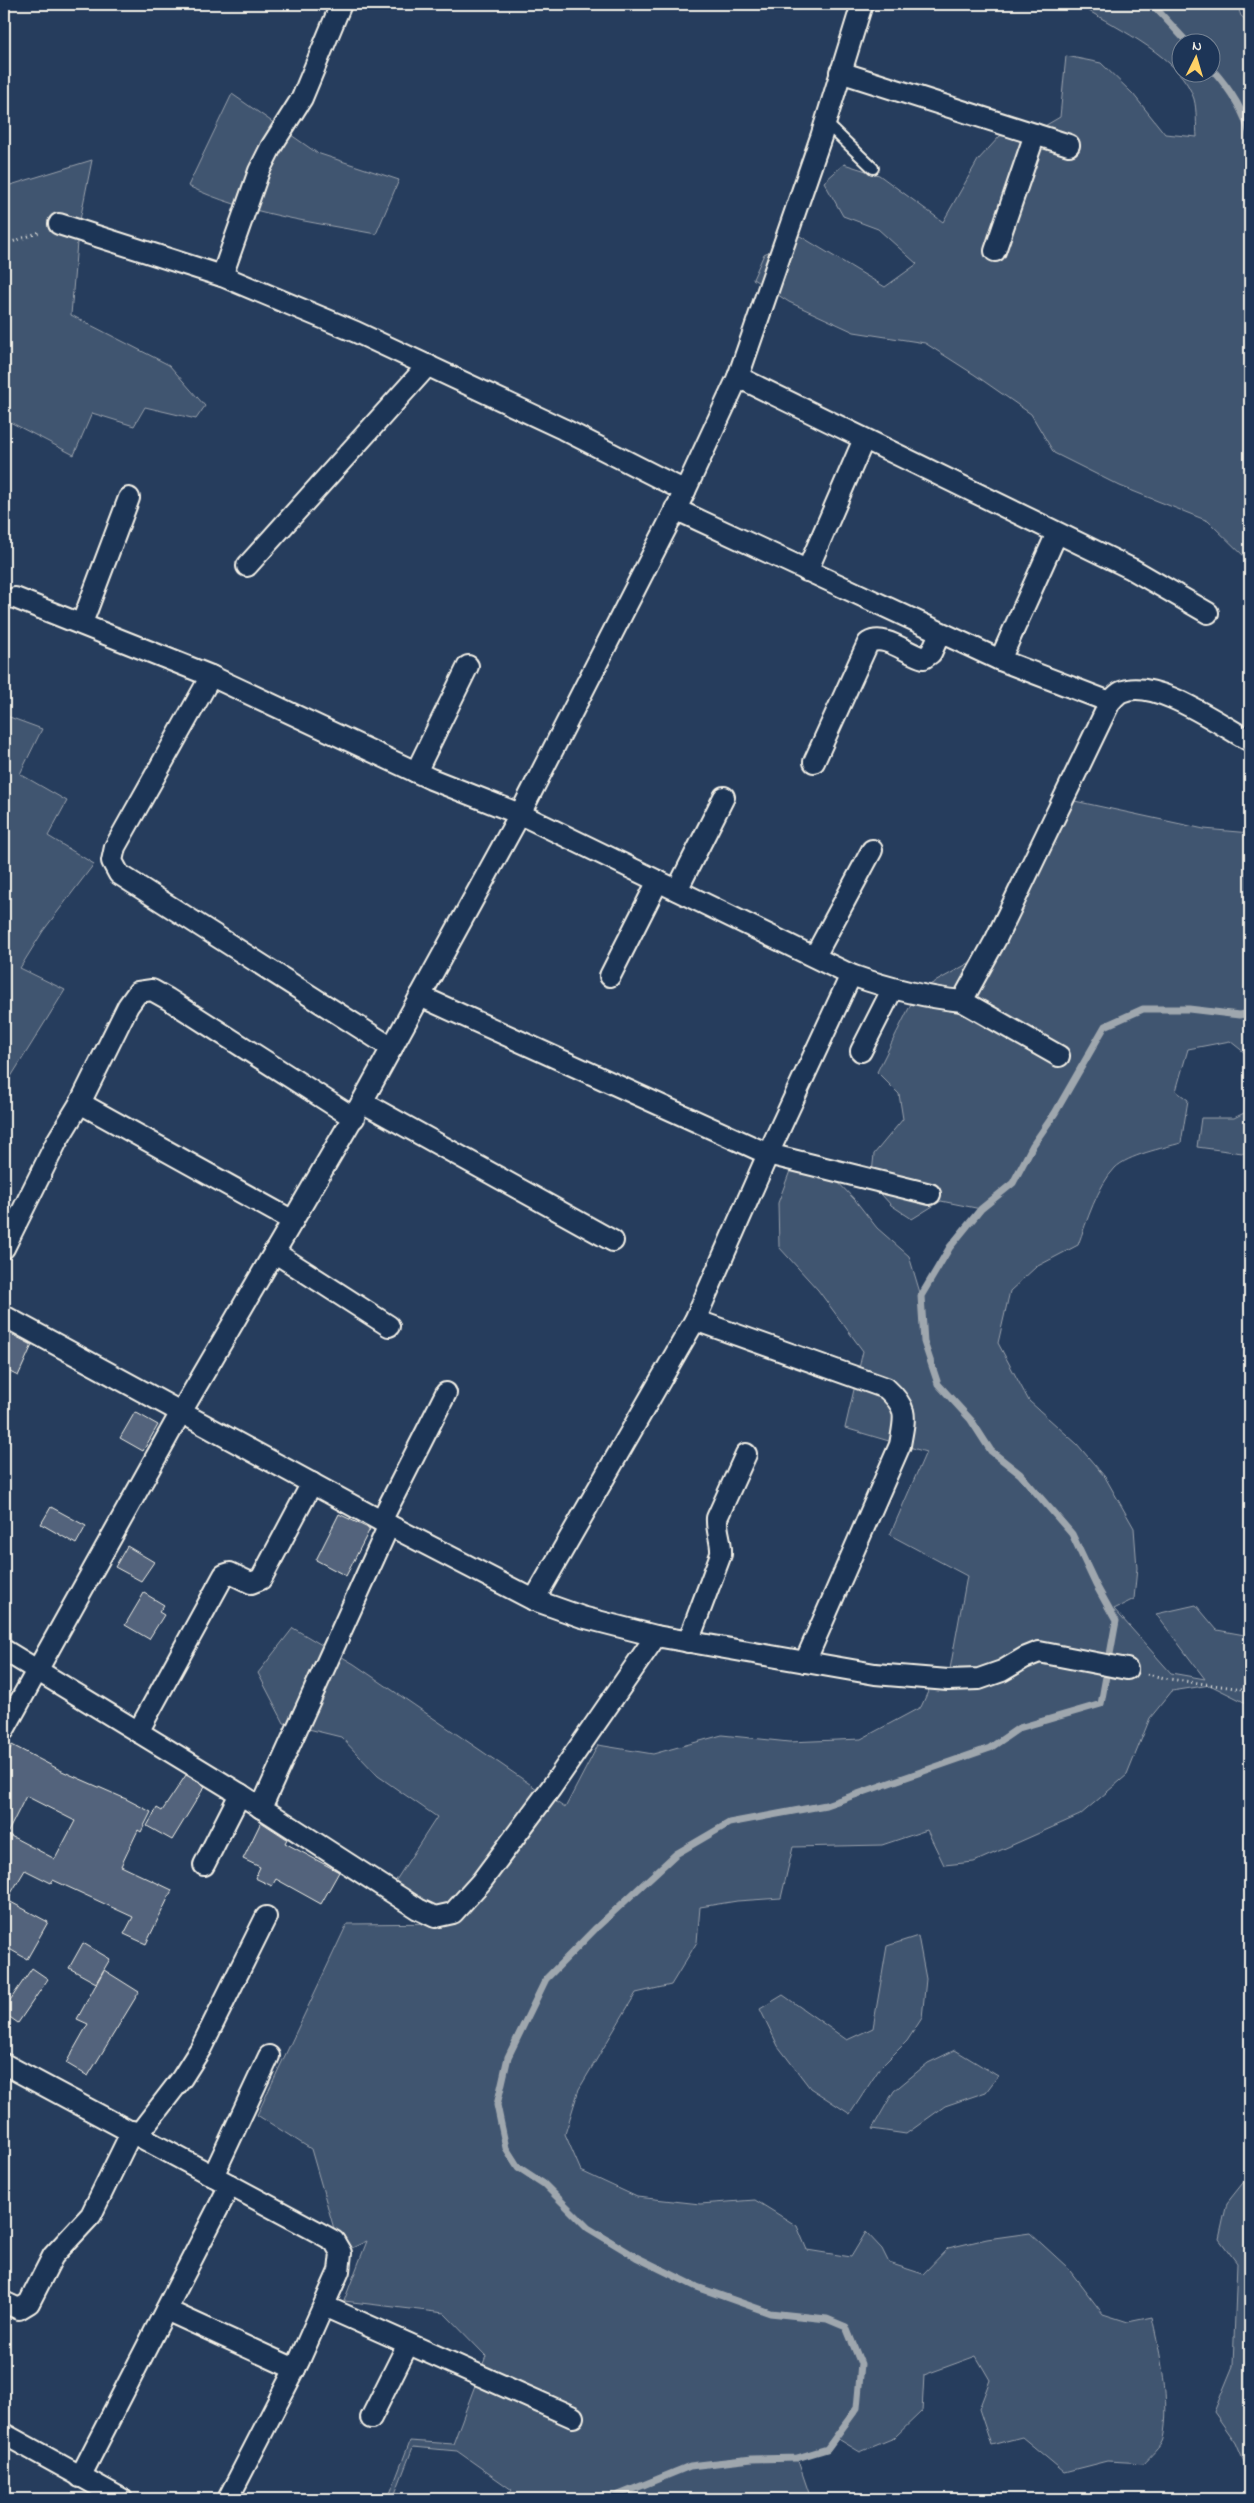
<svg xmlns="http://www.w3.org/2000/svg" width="1254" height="2503" viewBox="0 0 1254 2503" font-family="'Indie Flower',sans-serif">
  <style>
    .green { fill: #40546f; stroke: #9aa2ac; fill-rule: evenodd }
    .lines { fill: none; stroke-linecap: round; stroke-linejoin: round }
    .stream { stroke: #9fa7ae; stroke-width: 7 }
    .building { fill: #52647b; stroke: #f4f1e8; fill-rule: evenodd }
    .service-casing { stroke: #f4f1e8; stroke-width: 14 }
    .minor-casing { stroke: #f4f1e8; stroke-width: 24 }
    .path { stroke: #f4f1e8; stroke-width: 3; stroke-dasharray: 1 4; stroke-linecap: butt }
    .service { stroke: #1d3557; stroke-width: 10 }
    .minor { stroke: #1d3557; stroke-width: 20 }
  </style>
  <rect width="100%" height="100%" fill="#263d5d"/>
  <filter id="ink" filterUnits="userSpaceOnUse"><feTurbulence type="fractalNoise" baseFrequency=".02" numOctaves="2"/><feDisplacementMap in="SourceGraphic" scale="10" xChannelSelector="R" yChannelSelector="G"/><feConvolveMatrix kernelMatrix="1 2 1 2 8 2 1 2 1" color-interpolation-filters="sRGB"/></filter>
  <g filter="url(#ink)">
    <!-- green -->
    <g class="green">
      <path d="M1081,4H1237L1241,16L1250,23V562L1208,521L1120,486L1054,453L1031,414L975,375L925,343L854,332L789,302L753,279L764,254L800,236L885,287L917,264L878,229L843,216L824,182L844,164L879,175L943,222L978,160L1000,136L1031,134L1060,117L1066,56L1101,63L1133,94L1165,134L1197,137C1196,125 1197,110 1194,99C1182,58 1118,29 1084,8ZM1182,42H1212V72H1182Z"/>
      <path d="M232,94L317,153L399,180L376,234C312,222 247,214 188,186Z"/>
      <path d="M92,160L78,230L71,315L169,365L205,406L196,419L145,407L134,426L92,413L74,455L8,421L4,435V187Z"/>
      <path d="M4,715L42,729L20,774L67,801L48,836L94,864L43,931L20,968L65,990L4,1088Z"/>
      <path d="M1070,800L1204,829L1250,833V1057L1230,1041L1188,1049L1176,1091L1188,1100L1181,1143C1163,1148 1128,1155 1115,1168C1097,1187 1087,1221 1078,1245L1036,1267L1010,1291L998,1343L1029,1401L1077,1444L1105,1477L1134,1528L1137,1568L1134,1599L1114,1609L1171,1673L1205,1679L1156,1614L1196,1605L1217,1630L1250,1636V1705L1210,1685L1172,1691L1150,1718L1127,1775L1080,1815L974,1862L944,1865L927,1830L882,1845L793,1847L781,1898L737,1901L700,1907L697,1942L671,1985L636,1993L579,2089L565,2134L581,2171L637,2197L700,2204L755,2200L797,2226L807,2250L851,2257L866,2232L882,2249L889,2263L923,2274L948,2248L987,2239L1030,2233L1067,2267L1103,2314L1128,2322L1152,2317C1160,2353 1171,2402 1163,2439C1161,2447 1150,2456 1144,2463L1107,2461L1064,2472L1022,2437L991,2445L979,2409L990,2380L976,2356L924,2375L922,2411L894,2438L860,2452L835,2437L827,2449L797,2458L811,2499H506L512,2490L457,2451L413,2447L393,2499H388L410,2441L453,2444L486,2356L444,2313L344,2301L367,2241L341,2253L311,2149L257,2115L347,1924L456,1923L389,1891L437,1817L378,1776L341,1737L284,1723L258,1673L293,1628L354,1664L565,1808L598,1745L653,1754L722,1735L789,1742L861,1739L921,1707L936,1674L948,1680L967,1576L890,1535L926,1452L845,1428L863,1351L818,1290L779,1247L778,1203L797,1152L832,1176L855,1200L877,1228L909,1256L921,1296L950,1247L981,1209L941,1201L912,1219L891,1205L871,1183L874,1154L903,1119L899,1094L877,1072L917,992L969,963L1011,910Z"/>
      <path d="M1250,1110V1154L1197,1147L1201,1118H1234Z"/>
      <path d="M918,1936L926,1979L922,2018L907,2041L880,2068L850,2114L810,2088L778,2046L760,2009L783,1995L847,2040L873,2028L887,1946Z"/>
      <path d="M955,2050L998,2076L986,2092L945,2106L906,2134L872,2129L894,2091L928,2063Z"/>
      <path d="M1250,2174V2476L1236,2443L1214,2412L1233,2366L1237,2263L1219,2239L1227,2203Z"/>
    </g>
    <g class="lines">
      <!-- stream -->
      <g class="stream">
        <path d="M1152,4L1187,42"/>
        <path d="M1212,69C1229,88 1244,110 1250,135"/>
        <path d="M609,2499L690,2466L752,2459L797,2458L827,2449L857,2408L861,2364L846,2327L827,2319L770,2313L697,2287L636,2257L588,2228L544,2184L518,2167L506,2148L497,2105L508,2057L546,1979L596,1928L676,1854L729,1823L826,1805L990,1748L1019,1728L1101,1704L1116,1621L1096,1585L1072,1534L1020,1474L991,1451L971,1420L938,1384L924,1342L921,1296L950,1247L981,1209L1013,1183L1033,1145L1055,1113L1105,1026L1143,1009H1189L1239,1015L1250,1013"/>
      </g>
    </g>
    <!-- building -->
    <g class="building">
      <path d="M9,1333L32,1345L18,1376L4,1369V1344Z"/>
      <path d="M135,1412L158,1425L143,1451L120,1438Z"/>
      <path d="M51,1507L86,1526L76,1544L41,1524Z"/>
      <path d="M339,1514L370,1529L346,1576L316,1560Z"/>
      <path d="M127,1546L154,1562L141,1581L115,1567Z"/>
      <path d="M144,1593L164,1605L159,1612L164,1615L149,1639L125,1625Z"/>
      <path d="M12,1745L62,1771L126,1799L151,1812L141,1832L138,1830L121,1866L172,1890L146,1944L124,1934L133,1917L53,1880L51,1883L25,1870L7,1900L48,1922L27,1959L4,1946V1761ZM26,1796L75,1821L55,1859L7,1834Z"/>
      <path d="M186,1775L205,1786L172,1840L147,1826L157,1808L162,1811Z"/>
      <path d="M261,1822L287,1839L285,1843L339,1872L321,1904L276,1879L272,1886L255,1878L260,1867L243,1859Z"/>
      <path d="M83,1943L110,1959L96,1983L69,1968Z"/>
      <path d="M32,1968L48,1979L18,2023L4,2013V2009Z"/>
      <path d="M104,1970L139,1992L88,2076L66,2063L88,2024L77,2019Z"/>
    </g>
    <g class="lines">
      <!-- service casing -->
      <g class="service-casing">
        <path id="service" d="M825,122L873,168"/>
      </g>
      <!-- minor casing -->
      <g class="minor-casing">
        <g id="minor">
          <path d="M840,72L1069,145"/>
          <path d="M59,224L222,276L356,332L563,429L685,491"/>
          <path d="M995,251L1035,134"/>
          <path d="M222,276L259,171L271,147L302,98L341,4"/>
          <path d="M738,377L1132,569L1208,613"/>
          <path d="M675,509L1000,660L1110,702"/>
          <path d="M247,566L428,365"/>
          <path d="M807,571L864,439"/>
          <path d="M15,598L211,676L431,779L520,814L851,975C888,988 922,997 962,1001L996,939L1110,702C1113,699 1117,694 1121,692C1155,677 1220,725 1250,741"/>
          <path d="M82,623L129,498"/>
          <path d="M1000,660L1057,533"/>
          <path d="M211,676L115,847L112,861L119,874L392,1048"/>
          <path d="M814,762L868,643C885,633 907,654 924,658L931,653L940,633"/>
          <path d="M416,772L468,666"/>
          <path d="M677,890L724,797"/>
          <path d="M815,956L872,850"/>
          <path d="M610,976L658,881"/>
          <path d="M420,996L768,1154L930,1194"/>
          <path d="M962,1001L1059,1056"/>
          <path d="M861,1051L892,990"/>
          <path d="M362,1102L613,1241"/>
          <path d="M80,1103L293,1221"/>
          <path d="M4,1248L57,1141L80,1103L128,1006L138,992L152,990L168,999L354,1118"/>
          <path d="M274,1252L389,1326"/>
          <path d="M4,1316L381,1521L534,1600L582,1617L656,1636L875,1674L948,1680L979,1679L1002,1671L1024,1658L1039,1652L1127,1669"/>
          <path d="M695,1320L886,1388C909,1409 905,1416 900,1445L805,1662"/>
          <path d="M381,1521L446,1393"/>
          <path d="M534,1600L695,1320L768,1154L851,975"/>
          <path d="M688,1642L721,1554C722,1541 716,1531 717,1518L746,1454"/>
          <path d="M4,1650L240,1794L418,1909L435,1917L453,1913L481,1882L551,1788L656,1636"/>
          <path d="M4,1730L180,1414L362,1102L520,814L685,491L738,377L821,137L862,4"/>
          <path d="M138,1732L224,1575L230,1573L251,1583L261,1579L312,1483"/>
          <path d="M261,1808L389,1525"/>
          <path d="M204,1865L240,1794"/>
          <path d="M4,2064L314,2230L334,2241L341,2253L339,2271L299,2361L228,2499"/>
          <path d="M138,2135L182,2078L201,2048L266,1917"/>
          <path d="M213,2176L269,2056"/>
          <path d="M4,2302L19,2309L29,2303L53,2256L91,2215L132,2131"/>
          <path d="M324,2306L573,2417"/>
          <path d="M166,2310L295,2369"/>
          <path d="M371,2418L408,2344"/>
          <path d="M4,2434L122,2499"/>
          <path d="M80,2477L230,2185"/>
        </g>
      </g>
      <!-- path -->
      <g class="path">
        <path d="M4,243L12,242L40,232"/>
        <path d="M1147,1674L1169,1679L1250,1690"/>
      </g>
      <!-- service -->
      <use href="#service" class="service"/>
      <!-- minor -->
      <use href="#minor" class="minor"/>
    </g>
  </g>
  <!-- margin -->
  <rect width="1254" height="2503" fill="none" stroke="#1d3557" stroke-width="20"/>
  <rect x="10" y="10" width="1234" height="2483" fill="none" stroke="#f4f1e8" stroke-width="2" filter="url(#ink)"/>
  <!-- north arrow -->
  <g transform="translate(1196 58) rotate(5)"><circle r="24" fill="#1d3557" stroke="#738091"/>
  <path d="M0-4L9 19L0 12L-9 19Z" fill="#ffd166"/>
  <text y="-8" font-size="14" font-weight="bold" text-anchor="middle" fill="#f4f1e8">N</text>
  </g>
</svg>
